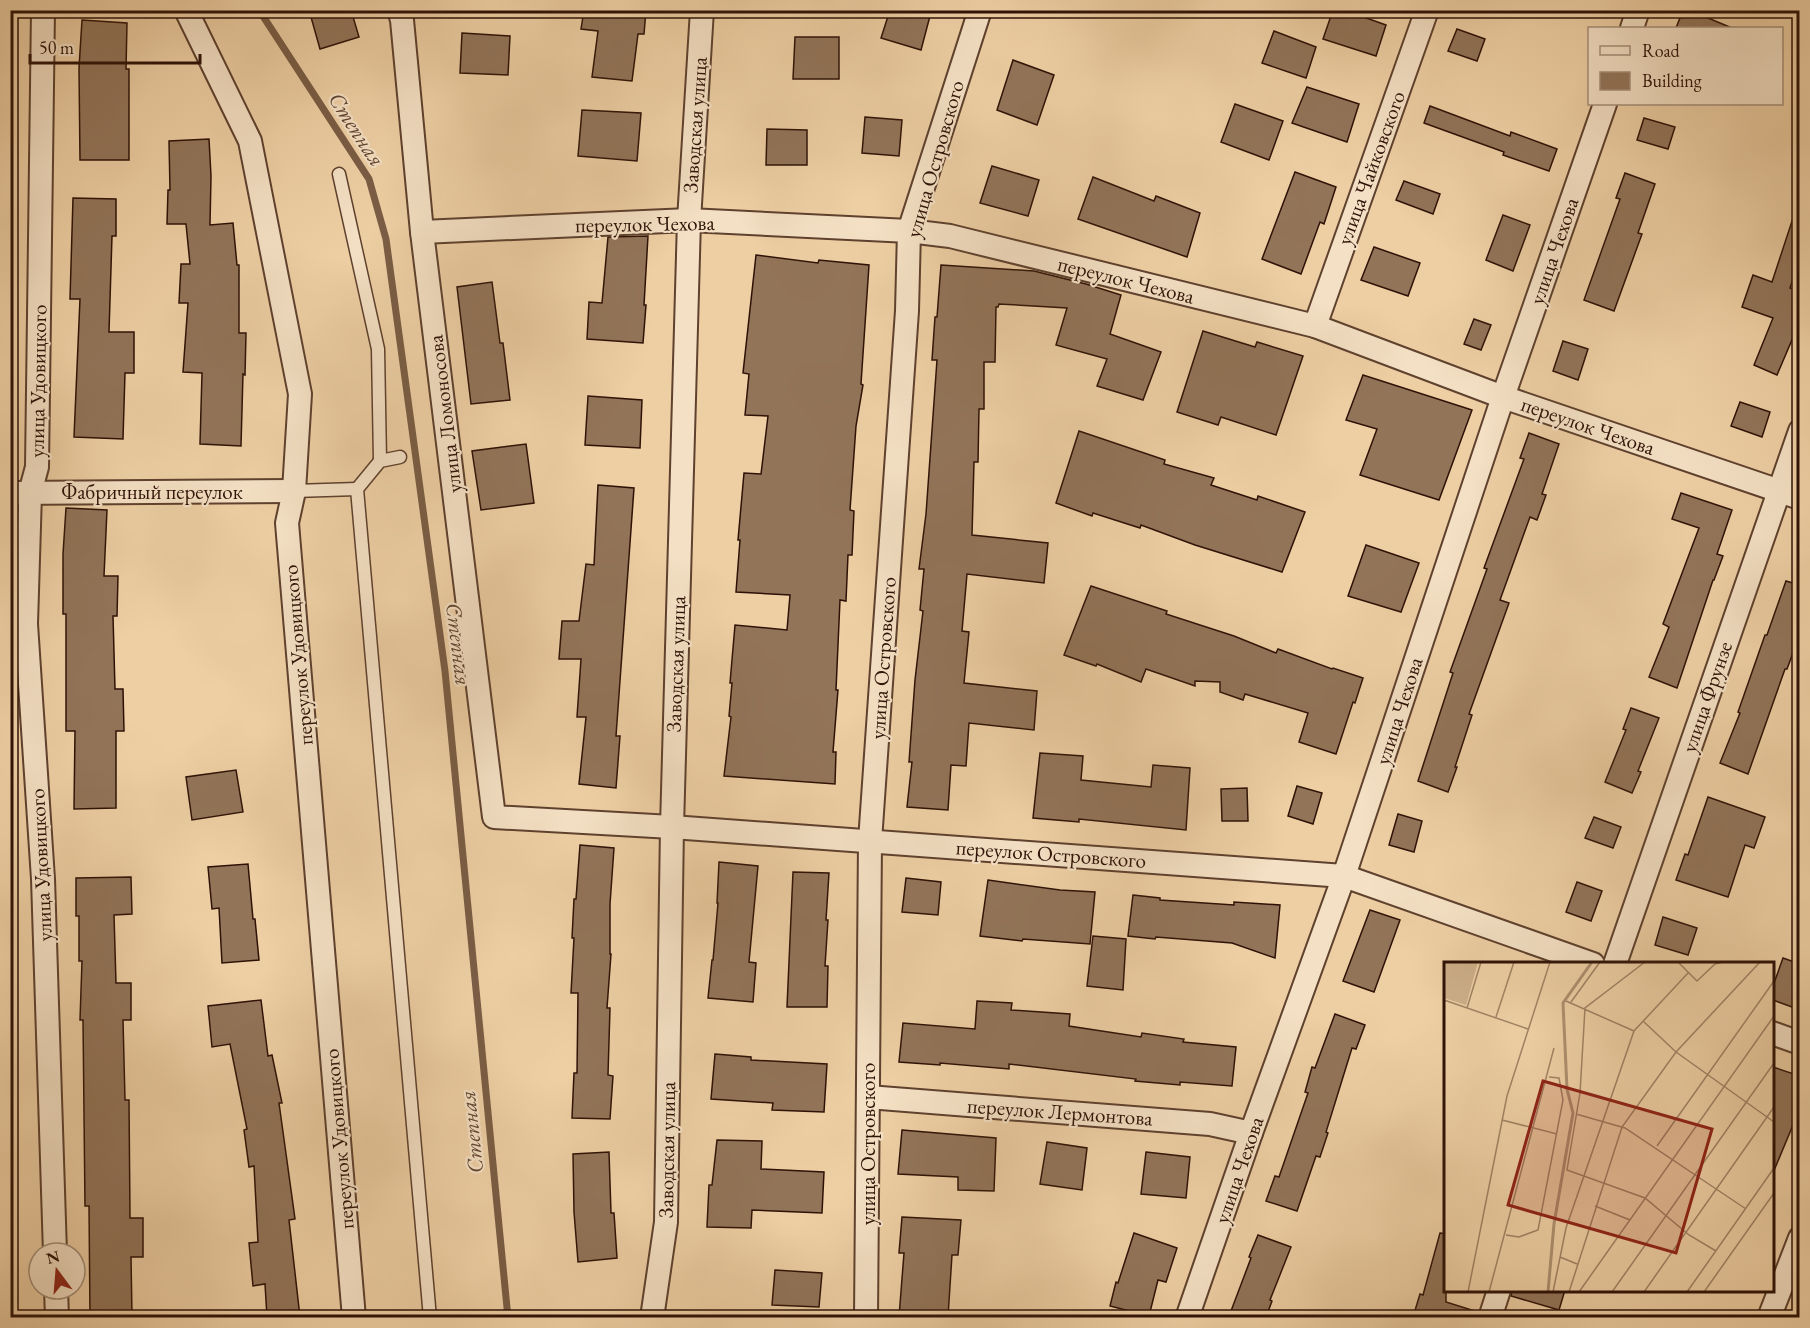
<svg xmlns="http://www.w3.org/2000/svg" width="1810" height="1328" viewBox="0 0 1810 1328" font-family="'EB Garamond',serif">
  <style>
    .lines { fill: none; stroke-linecap: round; stroke-linejoin: round }
    .stream { stroke: #7a5d45; stroke-width: 7 }
    .building { fill: #927459; stroke: #2e1207; stroke-width: 1.5 }
    .lane-casing { stroke: #5e412e; stroke-width: 15 }
    .street-casing { stroke: #5e412e; stroke-width: 26 }
    .lane { stroke: #f4e0c4; stroke-width: 12 }
    .street { stroke: #f4e0c4; stroke-width: 22 }
    .labels { text-anchor: middle; stroke-width: 4.5; stroke-linejoin: round; paint-order: stroke }
    .street-label { font-size: 21px; fill: #2e1207; stroke: #f4e0c4 }
    .water-label { font-size: 22px; font-style: italic; fill: #614431; stroke: #f4e0c4 }
    .inset-river { fill: none; stroke: #ad8f6f; stroke-width: 3 }
    .inset-road { fill: none; stroke: #a18365; stroke-width: 1.5 }
    .view { fill: #8f2418; fill-opacity: 0.15; stroke: #8f2418; stroke-width: 3 }
    .inset-edge { fill: none; stroke: #2e1207; stroke-width: 3 }
  </style>
  <rect width="100%" height="100%" fill="#eecfa4"/>
  <filter id="stains"><feTurbulence type="fractalNoise" baseFrequency=".00333" numOctaves="4"/><feColorMatrix values="0 0 0 0 .2 0 0 0 0 .09 0 0 0 0 .02 0 0 0 .5 -.17"/></filter>
  <radialGradient id="worn" r=".72"><stop offset=".6" stop-color="#630" stop-opacity="0"/><stop offset="1" stop-color="#630" stop-opacity=".3"/></radialGradient>
  <g class="lines">
    <!-- stream -->
    <path class="stream" d="M259,10L369,179L386,239L445,671L508,1318"/>
  </g>
  <!-- building -->
  <g class="building">
    <path d="M309,10H351L359,37L320,49Z"/>
    <path d="M584,10H646L644,34H638L632,81L592,77L598,31L581,29Z"/>
    <path d="M890,10H914L930,16L921,50L881,38Z"/>
    <path d="M1333,10H1344L1386,25L1376,56L1323,39Z"/>
    <path d="M1683,10H1689L1732,28H1676Z"/>
    <path d="M82,20L127,23L126,69H129V160H80L79,68Z"/>
    <path d="M1457,29L1485,39L1477,61L1448,51Z"/>
    <path d="M1274,31L1316,47L1306,78L1262,63Z"/>
    <path d="M462,33L510,36L508,75L460,73Z"/>
    <path d="M795,37H839V79H793Z"/>
    <path d="M1013,60L1054,75L1037,125L997,110Z"/>
    <path d="M1307,87L1359,104L1347,142L1292,123Z"/>
    <path d="M1235,104L1283,121L1269,160L1221,142Z"/>
    <path d="M1430,106L1510,136L1511,132L1557,149L1549,171L1503,155L1504,152L1424,123Z"/>
    <path d="M582,110L641,113L637,161L578,156Z"/>
    <path d="M865,117L902,120L899,156L862,153Z"/>
    <path d="M1644,118L1675,127L1668,149L1637,140Z"/>
    <path d="M767,129L807,130V165H766Z"/>
    <path d="M209,139L211,176L210,225L233,223L237,265H239V333H246L245,375L243,374L241,446L200,444L202,373L183,372L188,303H179L181,264H190L186,224H167L168,190H170L169,141Z"/>
    <path d="M992,166L1039,180L1028,216L980,203Z"/>
    <path d="M1295,172L1336,187L1324,224L1320,222L1301,274L1262,259Z"/>
    <path d="M1625,173L1655,184L1638,233L1642,234L1614,311L1584,300L1620,199L1616,198Z"/>
    <path d="M1093,177L1154,201L1156,196L1200,213L1187,257L1078,219Z"/>
    <path d="M1404,181L1440,194L1433,214L1396,200Z"/>
    <path d="M73,198L116,199V236H112L109,332H134V373H125L123,439L74,437L80,299H70Z"/>
    <path d="M1796,209H1800V260L1790,288L1800,291V321L1777,375L1754,365L1773,318L1742,307L1753,275L1772,282Z"/>
    <path d="M1503,215L1530,225L1513,271L1486,260Z"/>
    <path d="M648,236L644,305H646L643,343L587,339L589,302L602,303L608,237Z"/>
    <path d="M1374,247L1420,263L1408,296L1361,280Z"/>
    <path d="M756,255L818,263L819,260L869,265L861,384L863,385L856,426L850,510L854,511L852,555H848L846,601L840,600L836,690H838L833,752H836L835,784L724,776L731,717L729,716L732,683H730L735,625L787,630L790,595L736,592L740,540H738L744,473L761,474L768,416L745,415L749,374L743,373Z"/>
    <path d="M941,265L1034,271L1086,284L1121,295L1110,334L1161,352L1143,400L1097,386L1107,359L1056,345L1067,308L999,304L998,307H996L995,362H984V409H979L978,462H974L972,535L1048,543L1044,583L967,574L962,631L969,632L964,683L1037,691L1034,730L969,723L966,766L951,765L948,810L907,807L912,762H909L915,680L923,611L920,610L924,569H919L926,514L937,360H932L935,317H937Z"/>
    <path d="M492,282L500,343H503L510,400L471,404L457,287Z"/>
    <path d="M1474,319L1491,325L1481,350L1464,344Z"/>
    <path d="M1203,331L1255,347L1257,342L1303,356L1276,435L1221,417L1218,425L1177,412Z"/>
    <path d="M1563,341L1588,349L1578,380L1553,371Z"/>
    <path d="M1363,375L1472,410L1439,500L1360,475L1377,429L1346,420Z"/>
    <path d="M588,396L642,400L640,448L585,445Z"/>
    <path d="M1740,402L1770,412L1762,437L1731,426Z"/>
    <path d="M1079,431L1165,460L1164,464L1214,478L1211,485L1257,500L1258,496L1305,512L1282,572L1195,545L1141,525L1140,528L1093,513L1092,516L1056,503Z"/>
    <path d="M1529,433L1559,444L1542,494L1546,495L1537,520L1530,517L1500,600L1509,603L1469,714L1472,715L1455,767H1457L1448,792L1418,781L1453,673L1450,672L1487,569L1484,568L1524,459L1520,458Z"/>
    <path d="M526,444L534,503L481,510L472,451Z"/>
    <path d="M598,485L634,488L616,736H620L616,788L579,784L586,717H577L581,659H559L562,621H579L586,564L594,565Z"/>
    <path d="M1681,493L1732,510L1717,554L1723,556L1714,580H1713L1677,688L1649,677L1669,627L1663,624L1699,528L1672,519Z"/>
    <path d="M66,508L107,510L104,576H118L117,616H113L115,689H123L124,731H116V808L74,809L75,731H66V614H63V554Z"/>
    <path d="M1366,545L1419,563L1401,612L1348,596Z"/>
    <path d="M1786,581L1800,585V634L1787,669H1785L1748,774L1720,763L1740,713L1738,712L1765,635H1767Z"/>
    <path d="M1091,586L1167,611L1166,614L1234,636L1276,653L1278,649L1332,669L1333,668L1363,678L1355,703L1353,702L1336,754L1299,742L1308,713L1245,694L1243,700L1220,692V682L1195,681V686L1146,669L1141,682L1097,664L1096,666L1064,655Z"/>
    <path d="M1631,708L1659,718L1638,771L1641,772L1632,793L1605,782L1626,730L1623,729Z"/>
    <path d="M1040,753L1083,756L1081,780L1151,787L1153,765L1190,768L1186,830L1079,819V822L1033,818Z"/>
    <path d="M236,770L243,812L192,820L186,777Z"/>
    <path d="M1297,786L1322,793L1313,824L1288,816Z"/>
    <path d="M1247,788L1248,821H1222L1221,789Z"/>
    <path d="M1708,797L1765,817L1754,848L1745,845L1728,897L1676,880L1685,854L1688,855Z"/>
    <path d="M1398,814L1422,821L1414,852L1389,845Z"/>
    <path d="M1594,817L1621,827L1613,848L1585,838Z"/>
    <path d="M580,845L614,848L610,904V954H611L607,1008H610L608,1075L613,1076L610,1119L572,1118L574,1073H577L578,993H571L574,938H572L574,899H576Z"/>
    <path d="M719,862L758,866L749,962L756,963L753,1002L708,998L712,960H713L718,903H717Z"/>
    <path d="M248,864L253,919H255L259,960L222,963L219,908L212,909L208,867Z"/>
    <path d="M793,872L829,873L826,920H828L825,966H828L827,1007H787Z"/>
    <path d="M131,877L132,914L114,915L116,983H131V1020H123L125,1100H129L130,1218H143V1257H131L132,1316L90,1317L89,1206H85L83,1020H80L82,961H79V916H76V878Z"/>
    <path d="M906,878L941,882L938,915L902,912Z"/>
    <path d="M988,880L1060,890L1095,892L1090,944L1023,939L1022,941L980,936Z"/>
    <path d="M1577,882L1602,891L1591,921L1566,912Z"/>
    <path d="M1133,895L1160,898V900L1234,905V902L1280,905L1275,958L1232,943L1156,937L1155,939L1128,936Z"/>
    <path d="M1370,910L1400,920L1374,992L1343,981Z"/>
    <path d="M1663,917L1697,928L1688,955L1655,945Z"/>
    <path d="M1093,936L1126,939L1123,990L1087,986Z"/>
    <path d="M1783,958L1800,964V1010L1773,1000V986Z"/>
    <path d="M261,1000L268,1056L272,1055L282,1103H279L295,1219L289,1220L300,1317H267L265,1284L253,1286L249,1243L258,1242L254,1166L249,1167L244,1130L247,1129L230,1044L212,1047L208,1006Z"/>
    <path d="M977,1001L1012,1003L1011,1010L1070,1014L1069,1026L1141,1037L1142,1033L1184,1039L1183,1042L1236,1047L1232,1086L1180,1082V1085L1135,1081L1136,1079L1009,1064V1069L940,1063V1065L899,1062L903,1023L975,1029Z"/>
    <path d="M1335,1014L1365,1025L1356,1049L1352,1048L1326,1132L1328,1133L1320,1157L1316,1156L1297,1211L1266,1201L1275,1176L1279,1177L1308,1093L1305,1092L1312,1067L1315,1068Z"/>
    <path d="M715,1054L751,1057V1060L827,1064L824,1112L772,1110L773,1103L711,1099Z"/>
    <path d="M1773,1067L1800,1076V1108L1773,1173Z"/>
    <path d="M902,1130L996,1138L994,1191L958,1190V1177L898,1174Z"/>
    <path d="M717,1140L762,1141L761,1169L824,1172L822,1213L752,1210L751,1228L707,1227L709,1185H712Z"/>
    <path d="M1047,1142L1087,1148L1082,1190L1040,1184Z"/>
    <path d="M609,1152L611,1213H614L617,1258L578,1262L574,1212L573,1154Z"/>
    <path d="M1146,1152L1190,1157L1186,1198L1141,1194Z"/>
    <path d="M902,1217L961,1220L958,1255H952L948,1317H899L904,1253H899Z"/>
    <path d="M1134,1233L1177,1248L1166,1282L1158,1280L1149,1316L1110,1306L1116,1282L1118,1283Z"/>
    <path d="M1440,1233L1446,1234V1302L1478,1312L1477,1317H1413L1420,1294L1423,1295Z"/>
    <path d="M1258,1235L1291,1247L1270,1300L1272,1301L1266,1317H1249L1231,1311L1251,1258L1249,1257Z"/>
    <path d="M775,1270L822,1273L819,1307L772,1305Z"/>
    <path d="M1512,1290H1565L1559,1310L1511,1296Z"/>
  </g>
  <g class="lines">
    <!-- lane casing -->
    <g class="lane-casing">
      <g id="lane">
        <path d="M339,174L378,349L380,461"/>
        <path d="M357,489L380,461L400,457"/>
        <path d="M294,491L357,489L430,1318"/>
      </g>
    </g>
    <!-- street casing -->
    <g class="street-casing">
      <g id="street">
        <path d="M43,10L37,467L30,493L26,624L43,879L55,1253"/>
        <path d="M186,10L250,141L300,394L294,491L287,523L354,1318"/>
        <path d="M399,10L402,20L422,232L494,817L672,827L1344,876L1593,964"/>
        <path d="M1632,28L1638,10"/>
        <path d="M422,232L689,220L909,231L950,236L1315,326L1503,397L1800,498"/>
        <path d="M1315,326L1427,10"/>
        <path d="M10,493L294,491"/>
        <path d="M1615,964L1800,431"/>
        <path d="M1772,1033L1800,1043"/>
        <path d="M868,1097L1210,1124L1251,1133"/>
        <path d="M56,1289L57,1318"/>
        <path d="M652,1318L666,1222L672,827L689,220L702,10"/>
        <path d="M866,1318L870,841L907,311L909,231L980,10"/>
        <path d="M1187,1318L1251,1133L1344,876L1503,397L1605,104"/>
        <path d="M1490,1318L1499,1290"/>
        <path d="M1769,1318L1800,1238"/>
      </g>
    </g>
    <!-- lane -->
    <use href="#lane" class="lane"/>
    <!-- street -->
    <use href="#street" class="street"/>
  </g>
  <g class="labels">
    <!-- street labels -->
    <g class="street-label">
      <text transform="translate(695 125) rotate(-86)" y="7">Заводская улица</text>
      <text transform="translate(935 159) rotate(-74)" y="7">улица Островского</text>
      <text transform="translate(1371 168) rotate(-70)" y="7">улица Чайковского</text>
      <text transform="translate(645 224) rotate(-1)" y="7">переулок Чехова</text>
      <text transform="translate(1554 251) rotate(-71)" y="7">улица Чехова</text>
      <text transform="translate(1126 280) rotate(14)" y="7">переулок Чехова</text>
      <text transform="translate(38 381) rotate(-89)" y="7">улица Удовицкого</text>
      <text transform="translate(445 414) rotate(-97)" y="7">улица Ломоносова</text>
      <text transform="translate(1588 426) rotate(19)" y="7">переулок Чехова</text>
      <text x="152" y="499">Фабричный переулок</text>
      <text transform="translate(298 655) rotate(-95)" y="7">переулок Удовицкого</text>
      <text transform="translate(883 658) rotate(-86)" y="7">улица Островского</text>
      <text transform="translate(676 664) rotate(-88)" y="7">Заводская улица</text>
      <text transform="translate(1707 697) rotate(-71)" y="7">улица Фрунзе</text>
      <text transform="translate(1399 711) rotate(-72)" y="7">улица Чехова</text>
      <text transform="translate(1051 854) rotate(4)" y="7">переулок Островского</text>
      <text transform="translate(41 865) rotate(-93)" y="7">улица Удовицкого</text>
      <text transform="translate(1060 1112) rotate(4)" y="7">переулок Лермонтова</text>
      <text transform="translate(339 1139) rotate(-95)" y="7">переулок Удовицкого</text>
      <text transform="translate(868 1144) rotate(-90)" y="7">улица Островского</text>
      <text transform="translate(667 1150) rotate(-89)" y="7">Заводская улица</text>
      <text transform="translate(1239 1170) rotate(-71)" y="7">улица Чехова</text>
    </g>
    <!-- water labels -->
    <g class="water-label">
      <text transform="translate(357 129) rotate(57)" y="8">Степная</text>
      <text transform="translate(459 644) rotate(83)" y="8">Степная</text>
      <text transform="translate(471 1132) rotate(-96)" y="8">Степная</text>
    </g>
  </g>
  <!-- overview -->
  <g transform="translate(1444 962)">
    <rect width="330" height="330" fill="#eecfa4"/>
    <path d="M0,0H34L22,43L0,36Z" fill="#cdaf89"/>
    <path class="inset-river" d="M104,330L110,262L129,151L123,127L119,41L148,0"/>
    <path class="inset-road" d="M201,0L141,46L136,131L123,208L201,236L245,273L272,289M234,0L253,19L271,2L279,0M0,38L84,67M122,39L190,69M127,40L156,0M23,46L37,0M52,55L70,0M199,59L232,90L330,160M132,152L181,166L302,247M58,158L113,172M213,184L330,19M151,244L186,258M62,273L75,275L94,268L119,138L115,116L105,115M116,295L133,302M24,330L63,134L106,0M45,330L110,86M109,330L122,266L190,69L244,11M125,330L178,165L232,90L316,0M135,330L330,54M168,330L330,101M200,330L330,145M243,330L330,206M260,330L330,231"/>
    <path class="view" d="M99,119L268,167L232,291L64,243Z"/>
    <rect width="330" height="330" class="inset-edge"/>
  </g>
  <!-- margin -->
  <rect width="1810" height="1328" fill="none" stroke="#eecfa4" stroke-width="36"/>
  <rect x="12" y="12" width="1786" height="1304" fill="none" stroke="#2e1207" stroke-width="3"/>
  <rect x="18" y="18" width="1774" height="1292" fill="none" stroke="#2e1207" stroke-width="1.5"/>
  <!-- legend -->
  <rect x="1588" y="27" width="195" height="78" fill="#f4e0c4" stroke="#a58e78" stroke-width="1.5"/>
  <rect x="1600" y="46" width="30" height="9" fill="#f4e0c4" stroke="#a58e78" stroke-width="1.5"/>
  <text x="1642" y="57" font-size="18" fill="#2e1207">Road</text>
  <rect x="1600" y="72" width="30" height="18" fill="#927459" stroke="#a58e78" stroke-width="1.5"/>
  <text x="1642" y="87" font-size="18" fill="#2e1207">Building</text>
  <!-- north arrow -->
  <g transform="translate(57 1271) rotate(344)"><circle r="28" fill="#f4e0c4" stroke="#a58e78" stroke-width="1.5"/>
  <path d="M0-4.5L10 22L0 15L-10 22Z" fill="#8f2418"/>
  <text y="-9" font-size="16" font-weight="bold" text-anchor="middle" fill="#2e1207">N</text>
  </g>
  <!-- scale -->
  <path d="M30 54v9h170v-9" fill="none" stroke="#2e1207" stroke-width="3"/>
  <text x="39" y="54" font-size="18" fill="#2e1207" stroke="#f4e0c4" stroke-width="4.5" paint-order="stroke">50 m</text>
  <rect width="100%" height="100%" filter="url(#stains)"/>
  <rect width="100%" height="100%" fill="url(#worn)"/>
</svg>
